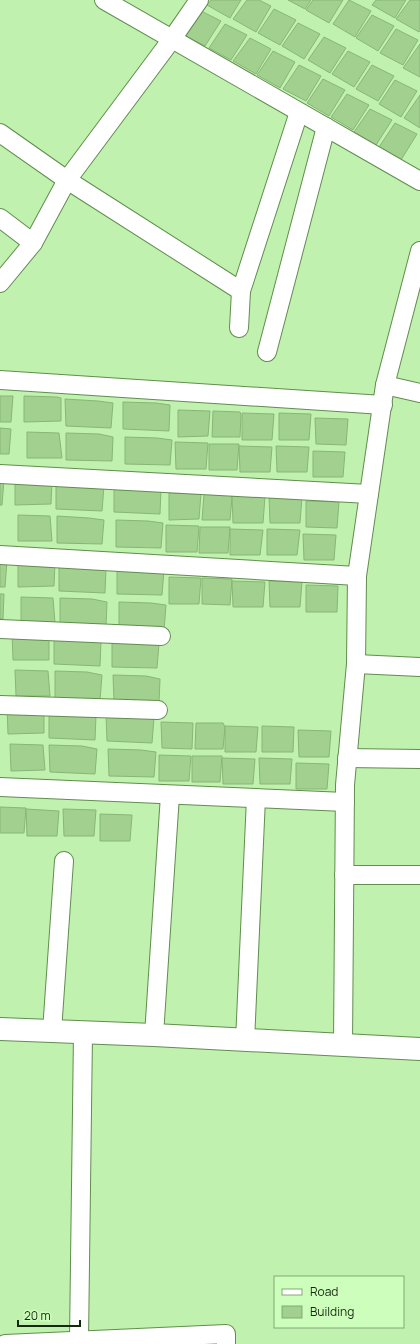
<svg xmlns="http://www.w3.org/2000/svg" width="420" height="1344" viewBox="0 0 420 1344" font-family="Manrope,sans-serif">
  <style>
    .building { fill: #a1d08f; stroke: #88b677 }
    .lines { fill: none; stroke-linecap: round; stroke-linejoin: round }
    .minor-casing { stroke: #618d4f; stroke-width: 20 }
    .tertiary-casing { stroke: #618d4f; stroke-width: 24 }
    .minor { stroke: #fff; stroke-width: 18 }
    .tertiary { stroke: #fff; stroke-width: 22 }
  </style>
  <rect width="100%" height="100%" fill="#c0f1ae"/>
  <!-- building -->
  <g class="building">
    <path d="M211,0H241L230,18L207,5Z"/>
    <path d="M247,0H259L271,6L256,32L233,19Z"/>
    <path d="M288,0H311L305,9Z"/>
    <path d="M313,0H343L329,23L306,10Z"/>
    <path d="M349,0L371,11L355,37L333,24Z"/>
    <path d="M376,0H406L395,18L372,5Z"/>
    <path d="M410,0H420V30L419,32L396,19Z"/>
    <path d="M274,9L296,20L280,45L258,33Z"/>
    <path d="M199,10L221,21L205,46L182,34Z"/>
    <path d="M372,15L394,26L378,51L356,38Z"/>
    <path d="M298,23L320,34L304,59L282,46Z"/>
    <path d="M225,24L247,35L231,60L209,48Z"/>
    <path d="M396,29L418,40L403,65L380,53Z"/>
    <path d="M324,37L346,48L330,73L308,60Z"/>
    <path d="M250,38L271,49L256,74L233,61Z"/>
    <path d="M420,44V77L403,68Z"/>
    <path d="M273,51L295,62L280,88L257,75Z"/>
    <path d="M348,51L370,62L354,87L332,74Z"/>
    <path d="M299,65L321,76L306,101L283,89Z"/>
    <path d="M372,65L394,76L378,101L356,89Z"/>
    <path d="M323,79L345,90L329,116L307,103Z"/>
    <path d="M395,80L417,91L401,117L379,104Z"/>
    <path d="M347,94L369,105L353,130L331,117Z"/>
    <path d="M420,95V128L404,118Z"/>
    <path d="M370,109L392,120L376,145L354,132Z"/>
    <path d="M395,123L417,134L401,160L379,147Z"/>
    <path d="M0,396H13L11,422H0Z"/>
    <path d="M24,396L57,397L61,398V421L24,422Z"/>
    <path d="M65,399L98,401L113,403L111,428L66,426Z"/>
    <path d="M123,402L156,403L170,405L169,431L123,429Z"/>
    <path d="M178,410L210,411L208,436L178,437Z"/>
    <path d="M213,411L240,412L241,415L240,437H212Z"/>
    <path d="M242,413L274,414L272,440H242Z"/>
    <path d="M279,413L311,414L309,440H279Z"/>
    <path d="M315,418L348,419L346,445L316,444Z"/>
    <path d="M0,428L11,429L9,454H0Z"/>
    <path d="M27,432L59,433L62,458H27Z"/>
    <path d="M66,433L99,434L113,437L112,461L66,460Z"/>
    <path d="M125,437L157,438L172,440L170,465L125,464Z"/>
    <path d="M175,442L208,443L206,469H176Z"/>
    <path d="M209,444H239L237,470H209Z"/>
    <path d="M239,446L272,447L270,472H240Z"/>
    <path d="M276,446L309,447L307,472H277Z"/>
    <path d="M313,451L345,452L343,477H313Z"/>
    <path d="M0,479L4,480L2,505H0Z"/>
    <path d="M15,479L52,481L51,504L15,505Z"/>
    <path d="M56,482L104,486L102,511L56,509Z"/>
    <path d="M114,485L161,489L160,514L114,512Z"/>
    <path d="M169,493L201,494L199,519L169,520Z"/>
    <path d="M204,494H231L232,498L230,520H202Z"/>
    <path d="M232,496L265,497L263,523H233Z"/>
    <path d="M269,496L302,497L300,523H270Z"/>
    <path d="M306,501L339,502L337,528L306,527Z"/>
    <path d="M18,515L50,516L52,541H18Z"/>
    <path d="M57,516L89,518L104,520L102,544L57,543Z"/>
    <path d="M116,520L148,521L163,523L161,548L116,547Z"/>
    <path d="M166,525L199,526L197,552H166Z"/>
    <path d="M200,527H230L228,553H199Z"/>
    <path d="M230,529L263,530L260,555H230Z"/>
    <path d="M267,529L300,530L297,555H267Z"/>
    <path d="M303,534L336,535L334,560H304Z"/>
    <path d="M18,560L55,563L54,586L18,587Z"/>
    <path d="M0,561H7L5,587H0Z"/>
    <path d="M59,564L106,568L105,593L59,591Z"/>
    <path d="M117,567L164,570L162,595L117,594Z"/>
    <path d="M169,577L201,578L199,604H169Z"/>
    <path d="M202,578L232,579L230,605L202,604Z"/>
    <path d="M232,581L265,582L263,607H233Z"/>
    <path d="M269,581L302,582L300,607H270Z"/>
    <path d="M306,585L338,586L337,612H306Z"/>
    <path d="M0,594H4L3,619H0Z"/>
    <path d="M21,597L53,598L55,623H21Z"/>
    <path d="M60,598L92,599L107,602L106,626L60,625Z"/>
    <path d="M119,602L151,603L166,605L164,630L119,628Z"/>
    <path d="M12,633L49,637V660H13Z"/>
    <path d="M54,638L101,641L100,666L54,664Z"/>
    <path d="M112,640L159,644L157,668L112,667Z"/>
    <path d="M15,670L48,671L50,696H16Z"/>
    <path d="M55,671L87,672L102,675L100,700L55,698Z"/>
    <path d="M113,675L146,676L160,679L159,703L114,701Z"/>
    <path d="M7,707L44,711V733L8,734Z"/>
    <path d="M49,712L96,715L95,740L49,738Z"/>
    <path d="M106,714L154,718L152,743L107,741Z"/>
    <path d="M161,722L193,723L192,749L162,748Z"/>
    <path d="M196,723H223L225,727L223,749H195Z"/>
    <path d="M225,726L258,727L256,752H225Z"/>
    <path d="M262,726L294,727L293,752H262Z"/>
    <path d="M298,730L331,731L329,757H299Z"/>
    <path d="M10,744L43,745L45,770L11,771Z"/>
    <path d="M49,745L82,746L97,749L95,774L50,772Z"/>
    <path d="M108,749L141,750L156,752L154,777L109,776Z"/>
    <path d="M159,755L191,756L189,781H159Z"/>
    <path d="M192,756H222L220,782H192Z"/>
    <path d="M222,758L255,759L253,784H223Z"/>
    <path d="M259,758L292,759L290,784H260Z"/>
    <path d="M296,763L329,764L327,789H296Z"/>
    <path d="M0,807L26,808L24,833H0Z"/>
    <path d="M26,809L59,811L57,836H27Z"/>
    <path d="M63,809L96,810L94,836H64Z"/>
    <path d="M100,814L132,815L130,841H100Z"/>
  </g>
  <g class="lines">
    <!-- minor casing -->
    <g class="minor-casing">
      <g id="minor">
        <path d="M104,0L420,181"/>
        <path d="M0,133L67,180L241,291"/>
        <path d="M0,218L33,243"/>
        <path d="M0,283L33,243L67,180L172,39L199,0"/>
        <path d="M239,328L241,291L299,112"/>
        <path d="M267,352L326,127"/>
        <path d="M0,380L383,405"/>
        <path d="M385,385L420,393"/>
        <path d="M0,474L369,494"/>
        <path d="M0,555L357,576"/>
        <path d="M0,629L161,636"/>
        <path d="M356,664L420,667"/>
        <path d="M0,705L158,710"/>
        <path d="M347,758L420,759"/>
        <path d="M0,787L345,802"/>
        <path d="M344,875H420"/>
        <path d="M52,1031L64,861"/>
        <path d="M154,1035L170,795"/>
        <path d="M245,1041L256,798"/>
        <path d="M343,1045L345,785L356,664L357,576L385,385L420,251"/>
        <path d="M79,1340L83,1033"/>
        <path d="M5,1344L226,1334V1344"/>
      </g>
    </g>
    <!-- tertiary casing -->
    <g class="tertiary-casing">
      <path id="tertiary" d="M0,1029L154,1035L420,1049"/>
    </g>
    <!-- minor -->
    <use href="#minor" class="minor"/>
    <!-- tertiary -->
    <use href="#tertiary" class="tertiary"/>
  </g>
  <!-- legend -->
  <rect x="274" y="1276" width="130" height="52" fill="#cdfebb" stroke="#84a976"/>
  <rect x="282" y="1289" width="20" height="6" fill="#ffffff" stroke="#84a976"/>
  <text x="310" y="1296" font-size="12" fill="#16290f">Road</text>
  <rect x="282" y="1306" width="20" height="12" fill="#a1d08f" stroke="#84a976"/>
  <text x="310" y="1316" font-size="12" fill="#16290f">Building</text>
  <!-- scale -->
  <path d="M18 1320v6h62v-6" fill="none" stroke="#16290f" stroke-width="2"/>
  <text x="24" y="1320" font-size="12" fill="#16290f" stroke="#cdfebb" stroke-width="3" paint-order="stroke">20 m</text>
</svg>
